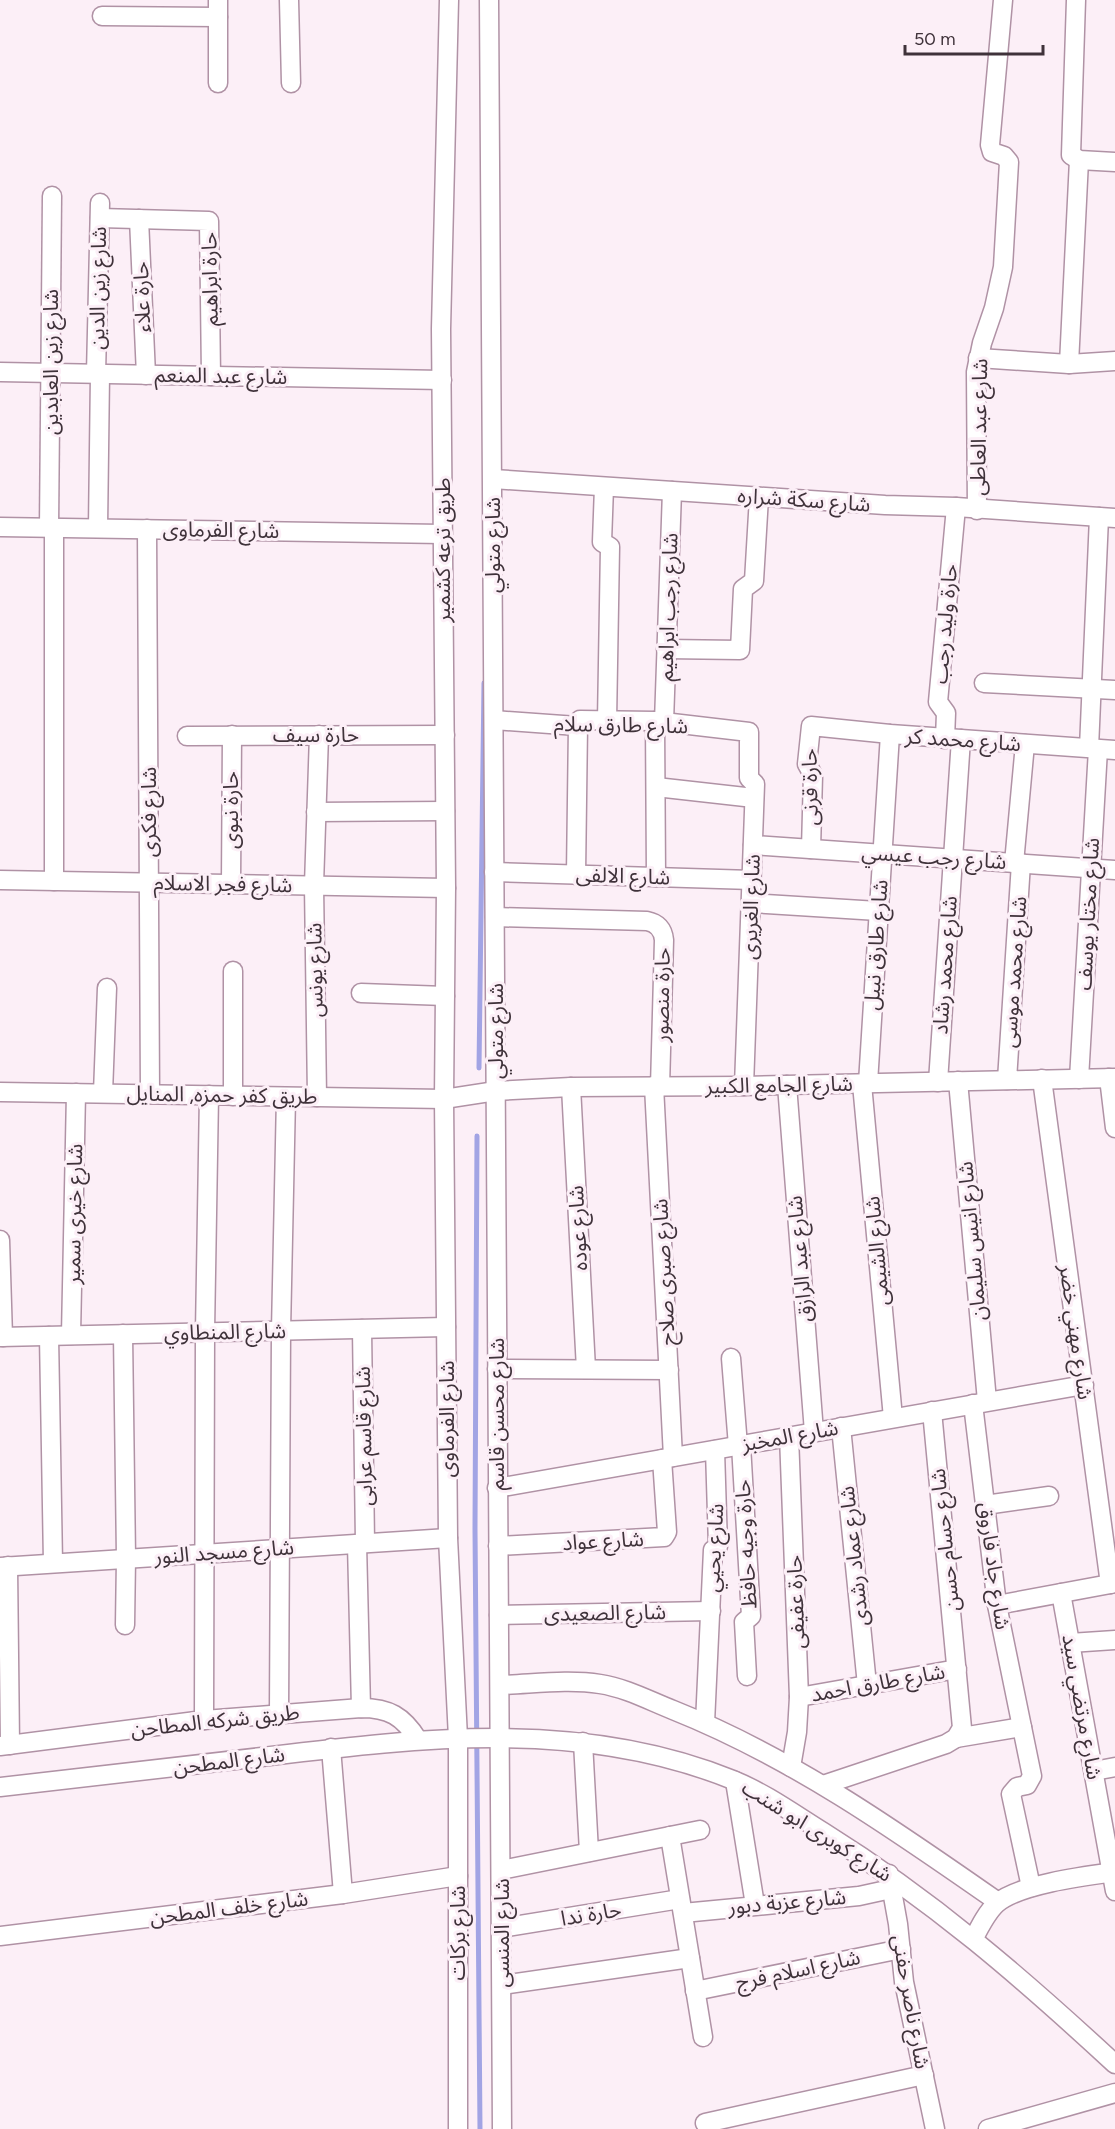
<svg xmlns="http://www.w3.org/2000/svg" width="1115" height="2129" viewBox="0 0 1115 2129" font-family="Figtree,'Noto Sans Arabic',sans-serif">
  <style>
    .lines { fill: none; stroke-linecap: round; stroke-linejoin: round }
    .stream { stroke: #a2a4e4; stroke-width: 5 }
    .street-casing { stroke: #b092a5; stroke-width: 21 }
    .street { stroke: #fff; stroke-width: 18 }
    .labels { text-anchor: middle; stroke-width: 6; stroke-linejoin: round; paint-order: stroke }
    .street-label { font-size: 21px; fill: #3f323a; stroke: #fceff7 }
  </style>
  <rect width="100%" height="100%" fill="#fceff7"/>
  <g class="lines">
    <!-- stream -->
    <g class="stream">
      <path d="M479,1068L484,683"/>
      <path d="M477,1136L475,1529L480,2129"/>
    </g>
    <!-- street casing -->
    <g class="street-casing">
      <g id="street">
        <path d="M218,0V83"/>
        <path d="M289,0L291,83"/>
        <path d="M449,0L441,329L446,888L444,1099L448,1538L458,1738V2129"/>
        <path d="M489,0L502,2129"/>
        <path d="M1076,0L1071,155L1079,160L1115,162"/>
        <path d="M102,16L218,17"/>
        <path d="M100,218L209,221L211,376"/>
        <path d="M139,219L146,375"/>
        <path d="M978,358L1069,364L1115,361"/>
        <path d="M1069,364L1079,160"/>
        <path d="M0,372L442,380"/>
        <path d="M96,374L100,203"/>
        <path d="M493,479L885,505L956,507L1115,518"/>
        <path d="M604,487L602,542L610,547L607,721"/>
        <path d="M977,510L976,372L982,343L994,308L1003,267L1009,162L1004,156L992,152L990,145L1003,0"/>
        <path d="M0,527L442,534"/>
        <path d="M49,528L52,196"/>
        <path d="M98,528L100,374"/>
        <path d="M147,529L150,1094"/>
        <path d="M666,649L740,650L743,589L754,581L759,497"/>
        <path d="M984,683L1115,690"/>
        <path d="M494,720L577,726L580,720L655,721L749,732V778L755,784L744,1086"/>
        <path d="M655,721L656,877"/>
        <path d="M664,722L672,491"/>
        <path d="M187,736L445,735"/>
        <path d="M945,739L946,713L938,702L956,507"/>
        <path d="M1089,748L1099,517"/>
        <path d="M656,787L754,798"/>
        <path d="M316,812L445,811"/>
        <path d="M753,845L1115,870"/>
        <path d="M811,849L813,775L807,764L811,726L890,734L1115,750"/>
        <path d="M1014,863L1025,744"/>
        <path d="M494,872L752,880"/>
        <path d="M576,875L578,725"/>
        <path d="M0,880L446,888"/>
        <path d="M54,881V528"/>
        <path d="M231,884L232,735"/>
        <path d="M751,903L878,911"/>
        <path d="M495,917L647,921C657,923 663,929 664,940L660,1087"/>
        <path d="M233,971V1096"/>
        <path d="M361,993L445,996"/>
        <path d="M1109,1078L1115,1128"/>
        <path d="M1042,1079L1110,1584"/>
        <path d="M1079,1079L1098,749"/>
        <path d="M1007,1080L1021,863"/>
        <path d="M958,1081L987,1401"/>
        <path d="M938,1082L961,739"/>
        <path d="M868,1083L890,734"/>
        <path d="M862,1084L893,1418"/>
        <path d="M787,1085L814,1432"/>
        <path d="M654,1086L673,1457"/>
        <path d="M571,1087L586,1369"/>
        <path d="M0,1092L444,1099L496,1091L571,1087L744,1086L1115,1078"/>
        <path d="M103,1093L107,988"/>
        <path d="M317,1097L314,885L319,735"/>
        <path d="M0,1240L3,1337"/>
        <path d="M362,1329L365,1543"/>
        <path d="M123,1334L126,1558L125,1625"/>
        <path d="M71,1335L76,1093"/>
        <path d="M49,1336L53,1563"/>
        <path d="M0,1337L446,1327"/>
        <path d="M731,1358L738,1446"/>
        <path d="M497,1369L669,1370"/>
        <path d="M973,1404L997,1605L1032,1776L1027,1785L1017,1787L1011,1794L1031,1887"/>
        <path d="M841,1427L867,1685"/>
        <path d="M789,1436L799,1697L797,1732L791,1767"/>
        <path d="M741,1445L751,1616L744,1622L747,1676"/>
        <path d="M497,1488L1084,1385"/>
        <path d="M985,1505L1049,1496"/>
        <path d="M357,1544L361,1708"/>
        <path d="M498,1546L664,1537L667,1532L662,1459"/>
        <path d="M8,1566L10,1745"/>
        <path d="M0,1567L448,1538"/>
        <path d="M1061,1593L1115,1891"/>
        <path d="M997,1605L1115,1583"/>
        <path d="M499,1615L711,1611"/>
        <path d="M1070,1643L1115,1640"/>
        <path d="M500,1685C533,1684 568,1679 600,1684C626,1688 650,1701 673,1710C791,1757 895,1830 998,1902"/>
        <path d="M799,1697L957,1669"/>
        <path d="M279,1714L281,1331L286,1097"/>
        <path d="M204,1720L205,1332L209,1095"/>
        <path d="M705,1723L713,1550L718,1546L715,1450"/>
        <path d="M956,1738L1022,1727"/>
        <path d="M583,1742L589,1852"/>
        <path d="M0,1746L204,1720L361,1708C389,1708 403,1716 418,1740"/>
        <path d="M331,1748L343,1894"/>
        <path d="M1094,1771L1115,1767"/>
        <path d="M735,1781L755,1905"/>
        <path d="M823,1785L946,1744L956,1738L962,1728L932,1411"/>
        <path d="M0,1787C87,1777 174,1767 262,1757C420,1738 581,1718 733,1780C765,1793 794,1814 823,1832C932,1900 1021,1977 1115,2064"/>
        <path d="M670,1836L703,2037"/>
        <path d="M501,1870L700,1830"/>
        <path d="M889,1874L898,1924L904,1982L935,2129"/>
        <path d="M683,1913L859,1896L891,1889"/>
        <path d="M501,1928L680,1899"/>
        <path d="M0,1936L343,1894L458,1876"/>
        <path d="M974,1938C980,1926 987,1912 997,1903C1020,1884 1085,1876 1115,1872"/>
        <path d="M502,1985L690,1958"/>
        <path d="M695,1991L901,1949"/>
        <path d="M705,2123L924,2075"/>
        <path d="M988,2129L1115,2093"/>
      </g>
    </g>
    <!-- street -->
    <use href="#street" class="street"/>
  </g>
  <g class="labels">
    <!-- street labels -->
    <g class="street-label">
      <text transform="translate(210 279) rotate(-91)" y="7">حارة ابراهيم</text>
      <text transform="translate(98 288) rotate(-89)" y="7">شارع زين الدين</text>
      <text transform="translate(142 297) rotate(-92)" y="7">حارة علاء</text>
      <text transform="translate(51 362) rotate(-90)" y="7">شارع زين العابدين</text>
      <text transform="translate(221 376) rotate(1)" y="7">شارع عبد المنعم</text>
      <text transform="translate(979 427) rotate(-89)" y="7">شارع عبد العاطى</text>
      <text transform="translate(804 500) rotate(4)" y="7">شارع سكة شراره</text>
      <text transform="translate(221 530) rotate(1)" y="7">شارع الفرماوى</text>
      <text transform="translate(493 545) rotate(-90)" y="7">شارع متولي</text>
      <text transform="translate(443 550) rotate(-90)" y="7">طريق ترعه كشمير</text>
      <text transform="translate(668 607) rotate(-88)" y="7">شارع رجب ابراهيم</text>
      <text transform="translate(945 624) rotate(-85)" y="7">حارة وليد رجب</text>
      <text transform="translate(621 725) rotate(1)" y="7">شارع طارق سلام</text>
      <text x="316" y="742">حارة سيف</text>
      <text transform="translate(963 740) rotate(4)" y="7">شارع محمد كر</text>
      <text transform="translate(810 787) rotate(-91)" y="7">حارة قرنى</text>
      <text transform="translate(231 810) rotate(-90)" y="7">حارة نبوى</text>
      <text transform="translate(149 812) rotate(-90)" y="7">شارع فكرى</text>
      <text transform="translate(934 857) rotate(4)" y="7">شارع رجب عيسي</text>
      <text transform="translate(623 876) rotate(2)" y="7">شارع الالفى</text>
      <text transform="translate(223 884) rotate(1)" y="7">شارع فجر الاسلام</text>
      <text transform="translate(751 907) rotate(-88)" y="7">شارع الغريرى</text>
      <text transform="translate(1088 914) rotate(-87)" y="7">شارع مختار يوسف</text>
      <text transform="translate(876 945) rotate(-86)" y="7">شارع طارق نبيل</text>
      <text transform="translate(945 965) rotate(-86)" y="7">شارع محمد رشاد</text>
      <text transform="translate(315 970) rotate(-91)" y="7">شارع يونس</text>
      <text transform="translate(1014 972) rotate(-86)" y="7">شارع محمد موسى</text>
      <text transform="translate(662 995) rotate(-89)" y="7">حارة منصور</text>
      <text transform="translate(496 1031) rotate(-90)" y="7">شارع متولي</text>
      <text transform="translate(779 1085) rotate(-1)" y="7">شارع الجامع الكبير</text>
      <text transform="translate(222 1095) rotate(1)" y="7">طريق كفر حمزه, المنايل</text>
      <text transform="translate(74 1214) rotate(-89)" y="7">شارع خيرى سمير</text>
      <text transform="translate(578 1228) rotate(-93)" y="7">شارع عوده</text>
      <text transform="translate(972 1241) rotate(-95)" y="7">شارع انيس سليمان</text>
      <text transform="translate(877 1251) rotate(-95)" y="7">شارع الشيمى</text>
      <text transform="translate(800 1259) rotate(-95)" y="7">شارع عبد الرازق</text>
      <text transform="translate(664 1272) rotate(-93)" y="7">شارع صبرى صلاح</text>
      <text transform="translate(225 1332) rotate(-1)" y="7">شارع المنطاوي</text>
      <text transform="translate(1076 1332) rotate(82)" y="7">شارع مهني خضر</text>
      <text transform="translate(497 1414) rotate(-90)" y="7">شارع محسن قاسم</text>
      <text transform="translate(447 1419) rotate(-90)" y="7">شارع الفرماوى</text>
      <text transform="translate(364 1436) rotate(-91)" y="7">شارع قاسم عرابى</text>
      <text transform="translate(790 1436) rotate(-10)" y="7">شارع المخبز</text>
      <text transform="translate(945 1540) rotate(-96)" y="7">شارع حسام حسن</text>
      <text transform="translate(603 1541) rotate(-3)" y="7">شارع عواد</text>
      <text transform="translate(746 1544) rotate(-93)" y="7">حارة وجيه حافظ</text>
      <text transform="translate(714 1548) rotate(-87)" y="7">شارع يحيي</text>
      <text transform="translate(224 1552) rotate(-4)" y="7">شارع مسجد النور</text>
      <text transform="translate(854 1556) rotate(-96)" y="7">شارع عماد رشدى</text>
      <text transform="translate(994 1566) rotate(82)" y="7">شارع جاد فاروق</text>
      <text transform="translate(796 1602) rotate(-92)" y="7">حارة عفيفى</text>
      <text transform="translate(605 1613) rotate(-1)" y="7">شارع الصعيدى</text>
      <text transform="translate(878 1683) rotate(-10)" y="7">شارع طارق احمد</text>
      <text transform="translate(1082 1707) rotate(80)" y="7">شارع مرتضي سيد</text>
      <text transform="translate(215 1721) rotate(-6)" y="7">طريق شركه المطاحن</text>
      <text transform="translate(229 1761) rotate(-7)" y="7">شارع المطحن</text>
      <text transform="translate(817 1831) rotate(32)" y="7">شارع كوبرى ابو شنب</text>
      <text transform="translate(787 1902) rotate(-5)" y="7">شارع عزبة دبور</text>
      <text transform="translate(229 1908) rotate(-7)" y="7">شارع خلف المطحن</text>
      <text transform="translate(591 1914) rotate(-9)" y="7">حارة ندا</text>
      <text transform="translate(458 1933) rotate(-90)" y="7">شارع بركات</text>
      <text transform="translate(502 1933) rotate(-90)" y="7">شارع المنسى</text>
      <text transform="translate(798 1970) rotate(-12)" y="7">شارع اسلام فرج</text>
      <text transform="translate(911 2002) rotate(80)" y="7">شارع ناصر حفنى</text>
    </g>
  </g>
  <!-- scale -->
  <path d="M905 45v9h138v-9" fill="none" stroke="#3f323a" stroke-width="3"/>
  <text x="914" y="45" font-size="18" fill="#3f323a" stroke="#fceff7" stroke-width="4.5" paint-order="stroke">50 m</text>
</svg>
